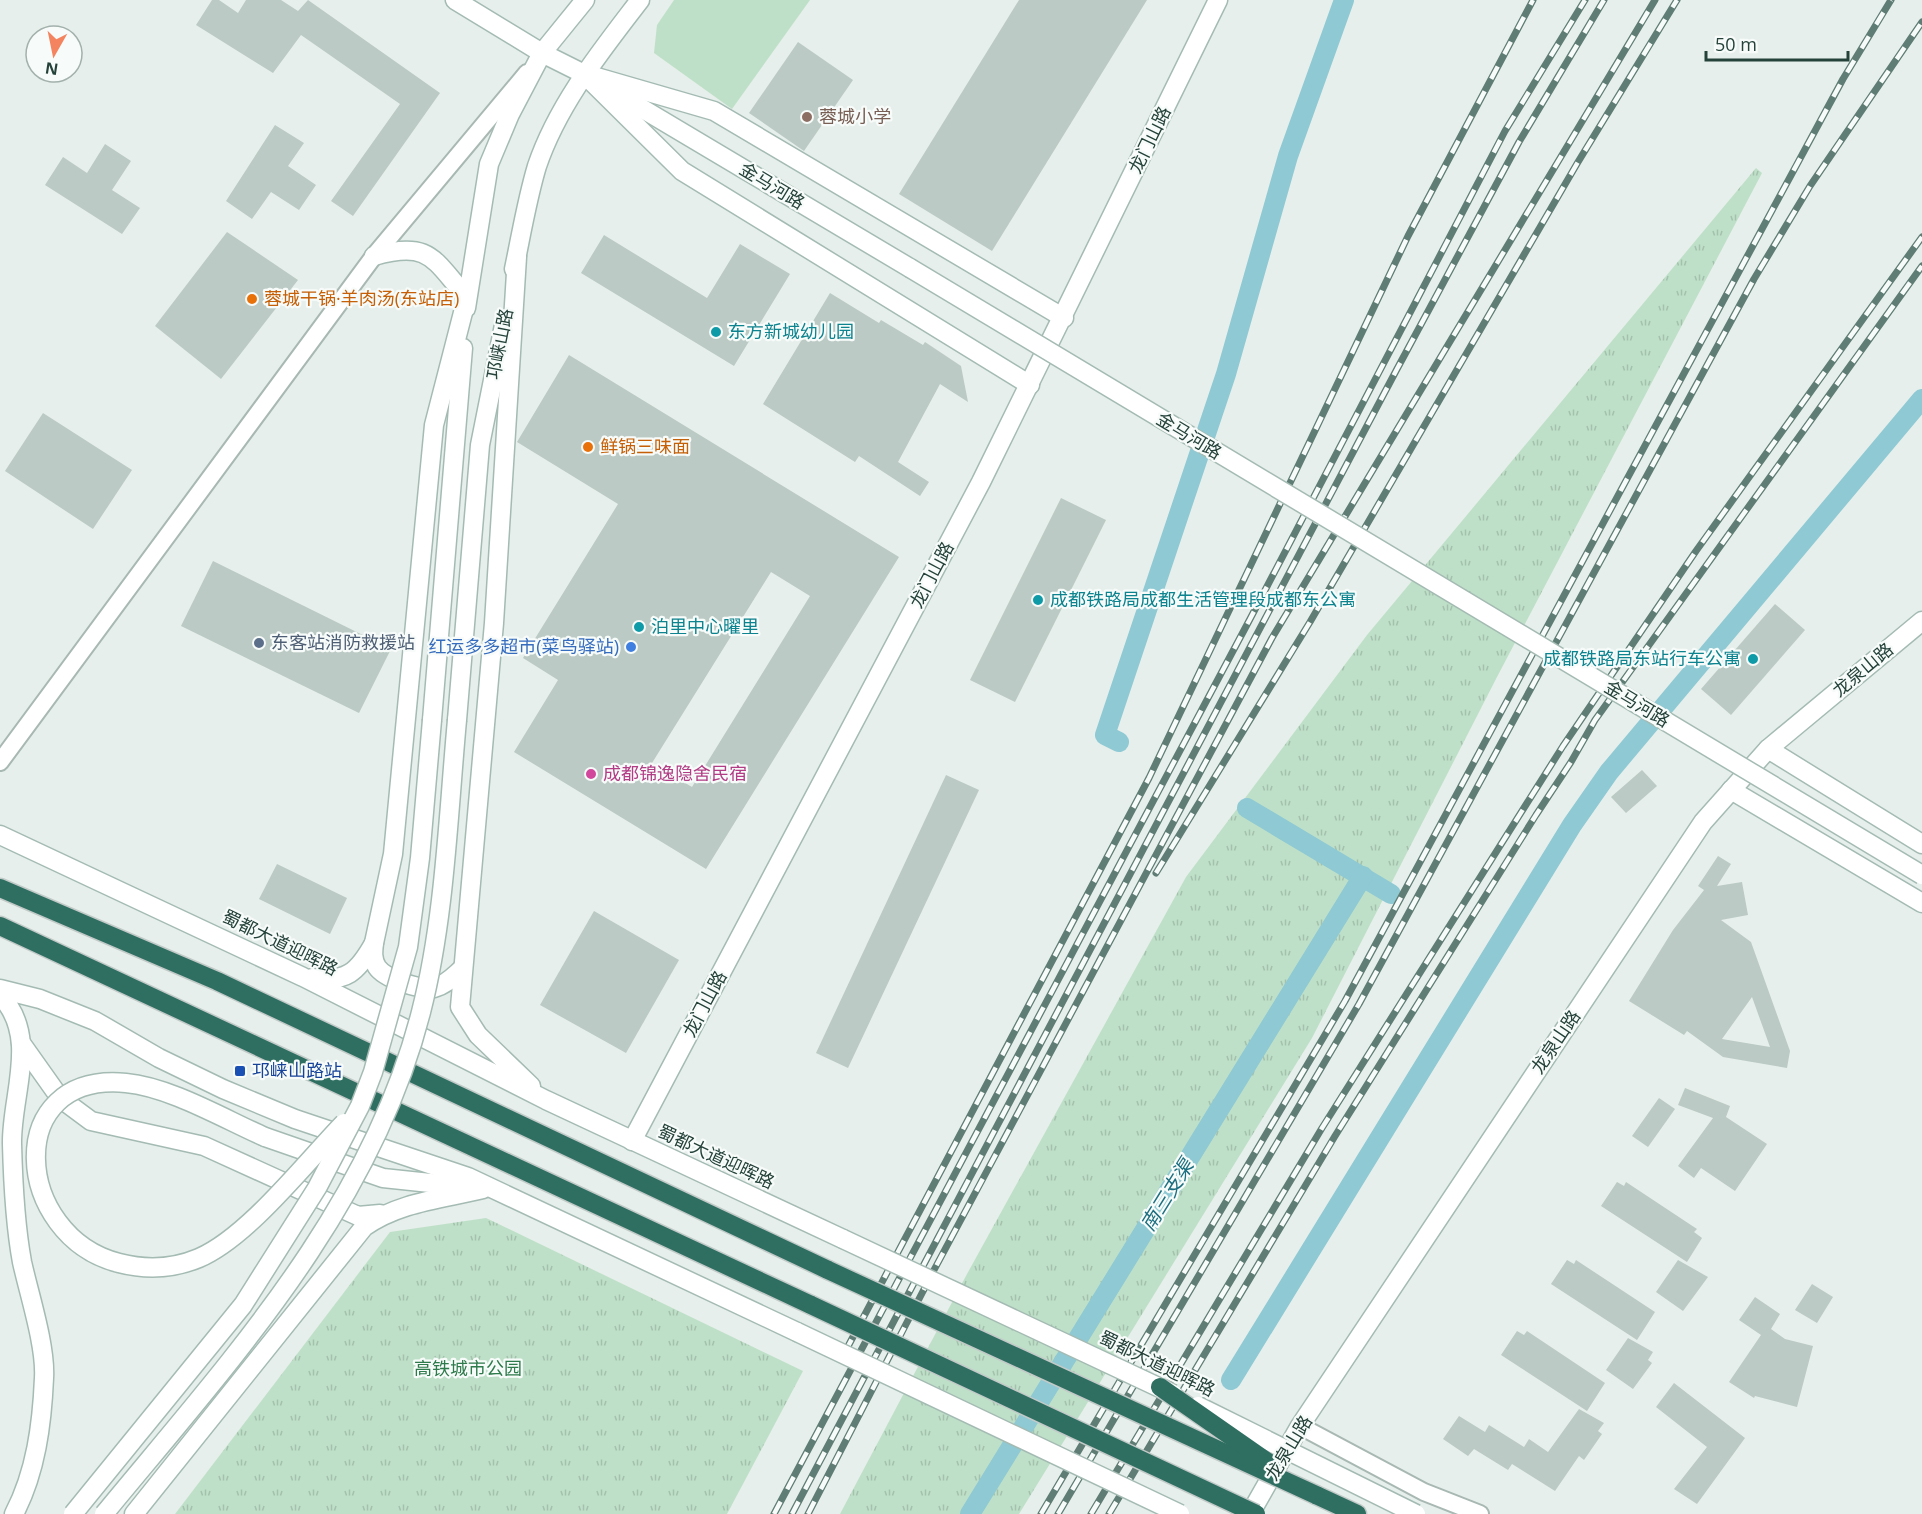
<svg xmlns="http://www.w3.org/2000/svg" width="1922" height="1514" viewBox="0 0 1922 1514" font-family="'Open Sans','Noto Sans SC',sans-serif">
  <style>
    .grass { fill: url(#grass-tufts) }
    .garden { fill: #bfe0c8 }
    .lines { fill: none; stroke-linecap: round; stroke-linejoin: round }
    .canal { stroke: #8ec9d4; stroke-width: 20 }
    .building { fill: #bbcac4; fill-rule: evenodd }
    .street-casing { stroke: #a8b8b2; stroke-width: 20 }
    .secondary-casing { stroke: #a4bbb3; stroke-width: 21 }
    .highway-casing { stroke: #c2cac8; stroke-width: 21 }
    .street { stroke: #fff; stroke-width: 16 }
    .secondary { stroke: #fff; stroke-width: 18 }
    .highway { stroke: #2f6f62; stroke-width: 18 }
    .rail-casing { stroke: #5f7d75; stroke-width: 7 }
    .rail { stroke: #f7fbf9; stroke-width: 4.5; stroke-dasharray: 14; stroke-linecap: butt }
    .secondary-bridge-casing { stroke: #a4bbb3; stroke-width: 21; stroke-linecap: butt }
    .highway-bridge-casing { stroke: #c2cac8; stroke-width: 21; stroke-linecap: butt }
    .secondary-bridge { stroke: #fff; stroke-width: 18 }
    .highway-bridge { stroke: #2f6f62; stroke-width: 18 }
    .education-dot { fill: #8d6e63; stroke: #f7fbf9; stroke-width: 2 }
    .food-dot { fill: #e8710a; stroke: #f7fbf9; stroke-width: 2 }
    .culture-dot { fill: #0f9aa8; stroke: #f7fbf9; stroke-width: 2 }
    .service-dot { fill: #5c6f8a; stroke: #f7fbf9; stroke-width: 2 }
    .shop-dot { fill: #3f7fe0; stroke: #f7fbf9; stroke-width: 2 }
    .hotel-dot { fill: #d1479c; stroke: #f7fbf9; stroke-width: 2 }
    .transit-dot { fill: #1a4fb4; stroke: #f7fbf9; stroke-width: 2 }
    .labels { text-anchor: middle; stroke-width: 4.5; stroke-linejoin: round; paint-order: stroke }
    .education-label { font-size: 18px; fill: #785e54; stroke: #f7fbf9; text-anchor: start }
    .street-label { font-size: 18px; fill: #24423a; stroke: #f7fbf9 }
    .food-label { font-size: 18px; fill: #c56008; stroke: #f7fbf9; text-anchor: start }
    .culture-label { font-size: 18px; fill: #0d838f; stroke: #f7fbf9; text-anchor: start }
    .service-label { font-size: 18px; fill: #4e5e75; stroke: #f7fbf9; text-anchor: start }
    .shop-label { font-size: 18px; fill: #366cbe; stroke: #f7fbf9; text-anchor: end }
    .hotel-label { font-size: 18px; fill: #b23c85; stroke: #f7fbf9; text-anchor: start }
    .transit-label { font-size: 18px; fill: #164399; stroke: #f7fbf9; text-anchor: start }
    .park-label { font-size: 18px; fill: #2d7a4b; stroke: #f7fbf9 }
    .water-label { font-size: 20px; font-style: italic; fill: #1c6f80; stroke: #f7fbf9 }
  </style>
  <defs>
    <pattern id="grass-tufts" width="24" height="20" patternUnits="userSpaceOnUse" patternTransform="scale(1.5)"><rect width="24" height="20" fill="#bfe0c8"/><path d="M3 7l-1-3M5 7V3M7 7l1-3M15 17l-1-3M17 17v-4M19 17l1-3" fill="none" stroke="#a4c1ad"/></pattern>
  </defs>
  <rect width="100%" height="100%" fill="#e6efeb"/>
  <!-- grass -->
  <g class="grass">
    <path d="M1756,168L1762,173L1497,677L1312,1038L1019,1514H840L967,1274L1186,877L1367,635Z"/>
    <path d="M486,1218L803,1371L727,1514H175L390,1232Z"/>
  </g>
  <!-- garden -->
  <path class="garden" d="M674,0H810L732,109L654,53L657,25Z"/>
  <g class="lines">
    <!-- canal -->
    <g class="canal">
      <path d="M1119,742L1105,735L1226,374L1288,156L1344,0"/>
      <path d="M1247,808L1391,894"/>
      <path d="M1231,1380L1572,825L1609,772L1922,399"/>
      <path d="M970,1514L1363,876"/>
    </g>
  </g>
  <!-- building -->
  <g class="building">
    <path d="M212,0H219L238,13L246,0H281L298,11L308,0L440,93L353,216L331,201L400,104L301,35L273,73L196,25Z"/>
    <path d="M1019,0H1147L992,251L899,194Z"/>
    <path d="M798,42L853,80L804,151L749,113Z"/>
    <path d="M275,125L304,143L288,166L316,185L299,210L271,192L252,219L226,201Z"/>
    <path d="M105,144L131,161L112,190L140,208L122,234L45,185L63,157L87,173Z"/>
    <path d="M227,232L298,280L221,379L155,326Z"/>
    <path d="M604,235L707,298L740,244L790,274L734,366L581,273Z"/>
    <path d="M830,293L879,323L881,320L923,345L925,342L961,366L968,402L940,384L898,462L929,482L920,496L859,456L855,462L763,404Z"/>
    <path d="M569,355L899,557L706,869L514,752L558,680L523,658L618,504L517,442ZM771,572L810,596L692,787L652,763Z"/>
    <path d="M43,413L132,470L93,529L5,471Z"/>
    <path d="M1061,498L1106,520L1015,702L970,680Z"/>
    <path d="M213,561L391,649L359,713L181,626Z"/>
    <path d="M1775,604L1805,630L1731,715L1701,689Z"/>
    <path d="M1642,770L1657,786L1626,813L1611,797Z"/>
    <path d="M946,775L979,790L848,1068L816,1053Z"/>
    <path d="M1718,856L1731,864L1717,886L1742,882L1748,915L1721,920L1751,942L1790,1051L1787,1068L1723,1057L1687,1031L1684,1035L1629,1001L1673,930L1704,890L1698,886ZM1752,997L1770,1047L1722,1039Z"/>
    <path d="M277,864L347,898L330,934L259,899Z"/>
    <path d="M594,911L679,960L626,1053L540,1005Z"/>
    <path d="M1685,1088L1730,1106L1726,1117L1767,1144L1735,1191L1701,1168L1694,1178L1678,1166L1713,1118L1678,1105Z"/>
    <path d="M1659,1098L1675,1109L1648,1147L1632,1136Z"/>
    <path d="M1617,1182L1624,1186L1626,1182L1697,1229L1694,1232L1702,1238L1687,1262L1601,1206Z"/>
    <path d="M1567,1260L1574,1264L1576,1260L1655,1312L1637,1340L1551,1284Z"/>
    <path d="M1678,1260L1708,1277L1683,1311L1656,1292Z"/>
    <path d="M1812,1284L1833,1297L1817,1323L1795,1310Z"/>
    <path d="M1755,1297L1780,1314L1771,1329L1785,1339L1813,1346L1797,1407L1755,1396L1754,1398L1729,1382L1761,1335L1739,1320Z"/>
    <path d="M1517,1331L1524,1335L1527,1331L1605,1383L1587,1411L1501,1355Z"/>
    <path d="M1628,1338L1653,1352L1648,1360L1652,1363L1633,1389L1606,1370Z"/>
    <path d="M1674,1383L1745,1438L1697,1504L1674,1489L1707,1447L1656,1407Z"/>
    <path d="M1579,1409L1604,1423L1598,1431L1602,1434L1584,1460L1579,1456L1555,1491L1512,1464L1508,1470L1474,1449L1468,1456L1443,1439L1459,1416L1485,1432L1489,1425L1524,1447L1529,1439L1548,1452Z"/>
  </g>
  <g class="lines">
    <!-- street casing -->
    <g class="street-casing">
      <g id="street">
        <path d="M0,762L374,256L527,73"/>
        <path d="M1300,1426L1424,1492L1480,1514"/>
      </g>
    </g>
    <!-- secondary casing -->
    <g class="secondary-casing">
      <g id="secondary">
        <path d="M455,0L542,53L584,74L910,268"/>
        <path d="M584,74L682,171L1030,385"/>
        <path d="M586,74L714,111L1064,318"/>
        <path d="M374,256C431,240 433,260 467,297"/>
        <path d="M517,257L494,623L460,1007L478,1035L531,1086"/>
        <path d="M514,269C521,236 527,199 537,166C558,104 601,51 640,0"/>
        <path d="M466,308L489,164L510,114L542,53L585,0"/>
        <path d="M432,720L463,348"/>
        <path d="M457,720L480,445L505,320"/>
        <path d="M1768,749L1922,844"/>
        <path d="M1731,790L1922,903"/>
        <path d="M0,835L303,977L546,1100L843,1239"/>
        <path d="M462,969C454,976 446,985 434,988C420,990 385,979 377,967C372,959 373,951 374,943L393,854L434,425L467,297"/>
        <path d="M312,978C346,983 358,972 374,943"/>
        <path d="M0,989L40,999L95,1021L159,1058L223,1089L295,1119L468,1177L797,1332"/>
        <path d="M0,995C40,1037 11,1095 12,1144C13,1183 15,1224 22,1262C29,1294 46,1346 44,1378C42,1424 36,1472 14,1514"/>
        <path d="M21,1043L60,1098L91,1121L204,1146L358,1216L380,1214"/>
        <path d="M265,1137L383,1178L468,1187"/>
        <path d="M632,1141L981,482L1218,0"/>
        <path d="M134,1514L364,1227C399,1202 442,1199 483,1189"/>
        <path d="M1250,1514L1300,1426L1703,822L1768,749L1922,621"/>
      </g>
    </g>
    <!-- highway casing -->
    <g class="highway-casing">
      <g id="highway">
        <path d="M0,888L217,981L828,1270"/>
        <path d="M0,926L811,1305"/>
        <path d="M1316,1495L1357,1514"/>
      </g>
    </g>
    <!-- street -->
    <use href="#street" class="street"/>
    <!-- secondary -->
    <use href="#secondary" class="secondary"/>
    <!-- highway -->
    <use href="#highway" class="highway"/>
    <!-- rail casing -->
    <g class="rail-casing">
      <g id="rail">
        <path d="M1156,873L1310,622L1578,162L1677,0"/>
        <path d="M845,1352L1149,778L1408,236L1533,0"/>
        <path d="M774,1514L1250,619L1505,131L1585,0"/>
        <path d="M792,1514L1397,369L1519,142L1604,0"/>
        <path d="M808,1514L934,1270L1272,638L1655,0"/>
        <path d="M1041,1514L1345,1001L1843,79L1891,0"/>
        <path d="M1058,1514L1359,1004L1754,279L1810,186L1922,22"/>
        <path d="M1091,1514L1322,1128L1563,746L1696,551L1922,237"/>
        <path d="M1109,1514L1335,1136L1536,815L1571,762L1595,720L1922,266"/>
      </g>
    </g>
    <!-- rail -->
    <use href="#rail" class="rail"/>
    <!-- secondary-bridge casing -->
    <g class="secondary-bridge-casing">
      <g id="secondary-bridge">
        <path d="M910,268L1922,875"/>
        <path d="M265,1137C224,1119 170,1087 126,1083C1,1071 13,1236 119,1263C146,1270 173,1269 199,1258C248,1237 306,1162 344,1123"/>
        <path d="M843,1239L1173,1394"/>
        <path d="M797,1332L1180,1514"/>
        <path d="M1198,1406L1416,1514"/>
        <path d="M73,1514L243,1305L317,1188L360,1106L373,1072L408,947L420,858L432,720"/>
        <path d="M104,1514C230,1361 371,1209 421,1012C445,918 448,817 457,720"/>
      </g>
    </g>
    <!-- highway-bridge casing -->
    <g class="highway-bridge-casing">
      <g id="highway-bridge">
        <path d="M828,1270L1316,1495"/>
        <path d="M811,1305L1256,1514"/>
        <path d="M1160,1387L1275,1467"/>
      </g>
    </g>
    <!-- secondary-bridge -->
    <use href="#secondary-bridge" class="secondary-bridge"/>
    <!-- highway-bridge -->
    <use href="#highway-bridge" class="highway-bridge"/>
  </g>
  <!-- markers -->
  <circle class="education-dot" cx="807" cy="117" r="6"/>
  <g class="food-dot">
    <circle cx="252" cy="299" r="6"/>
    <circle cx="588" cy="447" r="6"/>
  </g>
  <g class="culture-dot">
    <circle cx="716" cy="332" r="6"/>
    <circle cx="1038" cy="600" r="6"/>
    <circle cx="639" cy="627" r="6"/>
    <circle cx="1753" cy="659" r="6"/>
  </g>
  <circle class="service-dot" cx="259" cy="643" r="6"/>
  <circle class="shop-dot" cx="631" cy="647" r="6"/>
  <circle class="hotel-dot" cx="591" cy="774" r="6"/>
  <rect class="transit-dot" x="234" y="1065" width="12" height="12" rx="3"/>
  <g class="labels">
    <!-- education labels -->
    <g class="education-label">
      <text x="819" y="123">蓉城小学</text>
    </g>
    <!-- street labels -->
    <g class="street-label">
      <text transform="translate(1150 140) rotate(-64)" y="6">龙门山路</text>
      <text transform="translate(772 186) rotate(31)" y="6">金马河路</text>
      <text transform="translate(500 344) rotate(-79)" y="6">邛崃山路</text>
      <text transform="translate(1189 436) rotate(31)" y="6">金马河路</text>
      <text transform="translate(932 575) rotate(-62)" y="6">龙门山路</text>
      <text transform="translate(1863 670) rotate(-40)" y="6">龙泉山路</text>
      <text transform="translate(1637 704) rotate(31)" y="6">金马河路</text>
      <text transform="translate(280 943) rotate(26)" y="6">蜀都大道迎晖路</text>
      <text transform="translate(705 1004) rotate(-62)" y="6">龙门山路</text>
      <text transform="translate(1556 1042) rotate(-56)" y="6">龙泉山路</text>
      <text transform="translate(716 1157) rotate(25)" y="6">蜀都大道迎晖路</text>
      <text transform="translate(1157 1364) rotate(26)" y="6">蜀都大道迎晖路</text>
      <text transform="translate(1289 1448) rotate(-59)" y="6">龙泉山路</text>
    </g>
    <!-- food labels -->
    <g class="food-label">
      <text x="264" y="305">蓉城干锅·羊肉汤(东站店)</text>
      <text x="600" y="453">鲜锅三味面</text>
    </g>
    <!-- culture labels -->
    <g class="culture-label">
      <text x="728" y="338">东方新城幼儿园</text>
      <text x="1050" y="606">成都铁路局成都生活管理段成都东公寓</text>
      <text x="651" y="633">泊里中心曜里</text>
      <text x="1741" y="665" text-anchor="end">成都铁路局东站行车公寓</text>
    </g>
    <!-- service labels -->
    <g class="service-label">
      <text x="271" y="649">东客站消防救援站</text>
    </g>
    <!-- shop labels -->
    <g class="shop-label">
      <text x="619" y="653">红运多多超市(菜鸟驿站)</text>
    </g>
    <!-- hotel labels -->
    <g class="hotel-label">
      <text x="603" y="780">成都锦逸隐舍民宿</text>
    </g>
    <!-- transit labels -->
    <g class="transit-label">
      <text x="252" y="1077">邛崃山路站</text>
    </g>
    <!-- park labels -->
    <g class="park-label">
      <text x="468" y="1375">高铁城市公园</text>
    </g>
    <!-- water labels -->
    <g class="water-label">
      <text transform="translate(1167 1195) rotate(-58)" y="7">南三支渠</text>
    </g>
  </g>
  <!-- north arrow -->
  <g transform="translate(54 54) rotate(189)"><circle r="28" fill="#f7fbf9" stroke="#a3b1ad" stroke-width="1.5"/>
  <path d="M0-4.5L10 22L0 15L-10 22Z" fill="#f4845f"/>
  <text y="-9" font-size="16" font-weight="bold" text-anchor="middle" fill="#24423a">N</text>
  </g>
  <!-- scale -->
  <path d="M1706 51v9h142v-9" fill="none" stroke="#24423a" stroke-width="3"/>
  <text x="1715" y="51" font-size="18" fill="#24423a" stroke="#f7fbf9" stroke-width="4.5" paint-order="stroke">50 m</text>
</svg>
